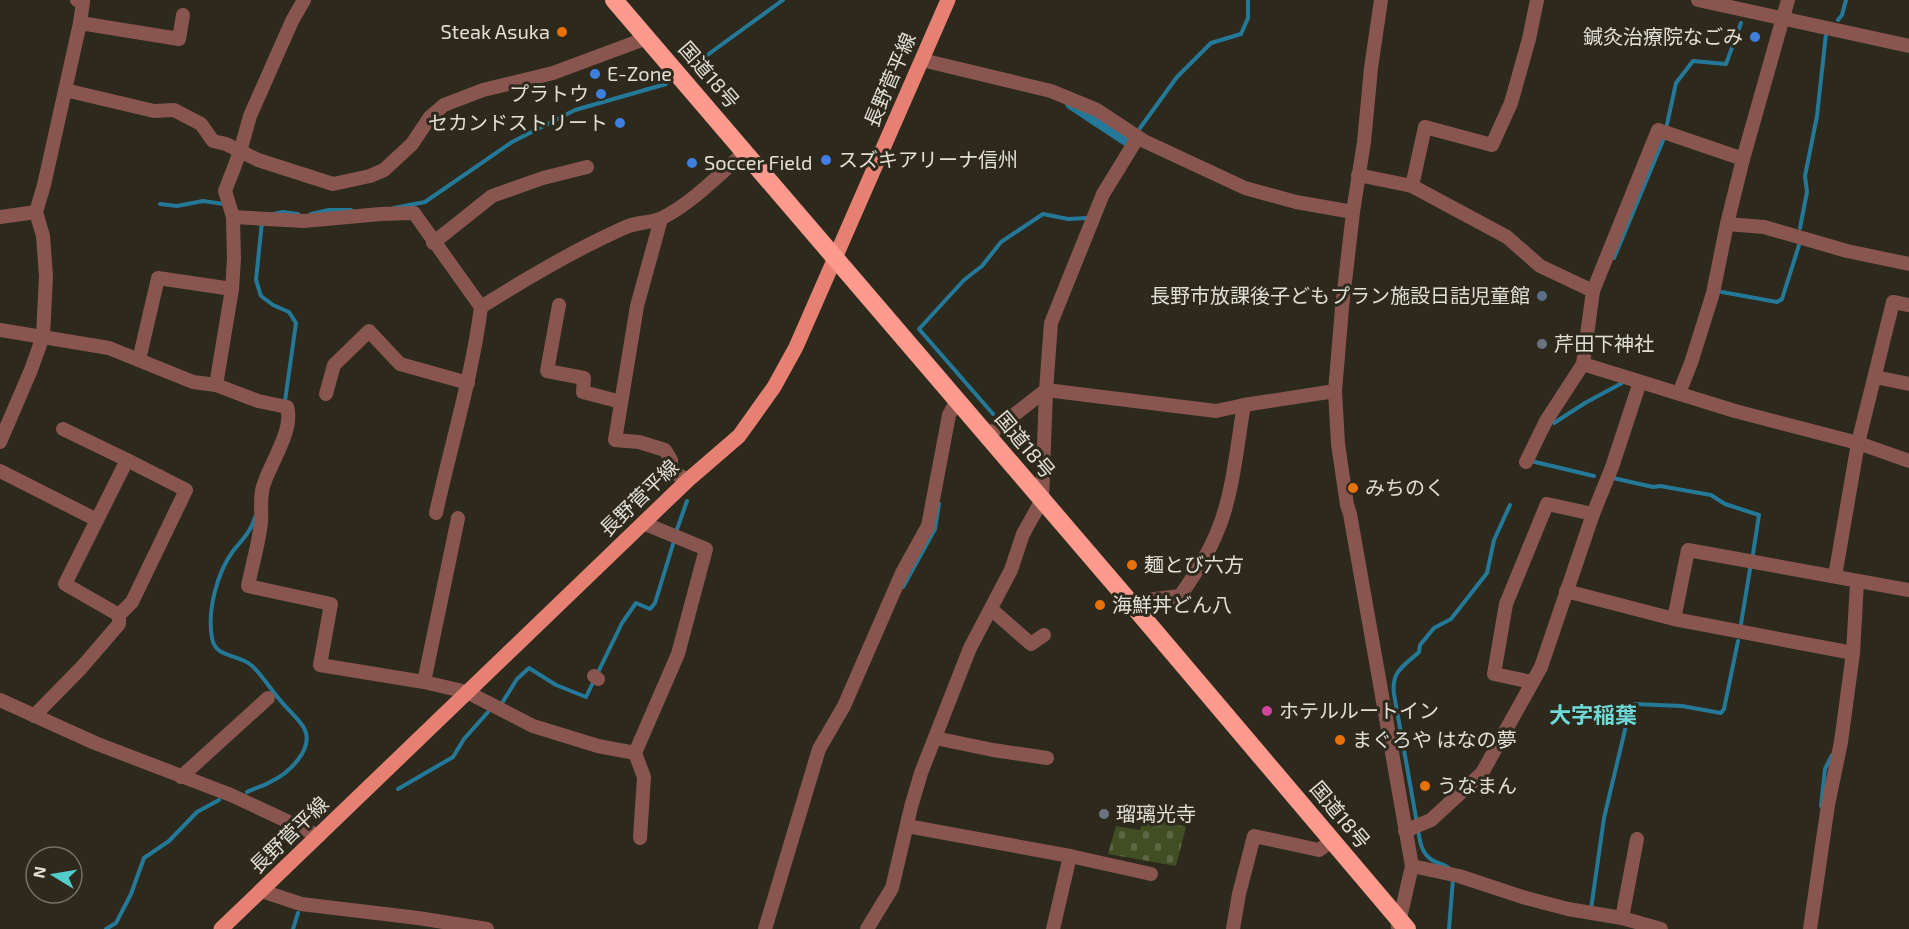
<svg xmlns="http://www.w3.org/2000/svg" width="1909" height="929" viewBox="0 0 1909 929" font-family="'Exo 2','Noto Sans JP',sans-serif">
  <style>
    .cemetery { fill: url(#cemetery-stones) }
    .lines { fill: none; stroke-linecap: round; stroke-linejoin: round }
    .stream { stroke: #247998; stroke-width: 4 }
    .canal { stroke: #247998; stroke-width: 14 }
    .street { stroke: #88564f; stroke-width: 14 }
    .primary { stroke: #e68073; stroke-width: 15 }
    .highway { stroke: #fc9a8d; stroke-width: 18 }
    .food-dot { fill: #e8710a; stroke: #2d291c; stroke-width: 2 }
    .shop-dot { fill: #3f7fe0; stroke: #2d291c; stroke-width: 2 }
    .service-dot { fill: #5c6f8a; stroke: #2d291c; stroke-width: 2 }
    .worship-dot { fill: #6b7280; stroke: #2d291c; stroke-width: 2 }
    .hotel-dot { fill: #d1479c; stroke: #2d291c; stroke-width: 2 }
    .labels { text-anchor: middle; stroke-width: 6; stroke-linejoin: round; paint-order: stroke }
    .poi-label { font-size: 20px; fill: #e1ded6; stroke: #2d291c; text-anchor: start }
    .street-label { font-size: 20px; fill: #e1ded6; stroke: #2d291c }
    .quarter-label { font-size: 22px; font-weight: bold; fill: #6ddad8; stroke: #2d291c }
  </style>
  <defs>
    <pattern id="cemetery-stones" width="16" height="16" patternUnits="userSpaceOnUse" patternTransform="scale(1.5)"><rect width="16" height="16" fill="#414e24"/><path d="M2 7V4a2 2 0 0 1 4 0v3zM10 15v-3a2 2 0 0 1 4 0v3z" fill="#5c6743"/></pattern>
  </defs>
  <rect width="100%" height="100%" fill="#2d291c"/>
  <!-- cemetery -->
  <path class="cemetery" d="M1145,816L1186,827L1176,866L1108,854L1116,826L1140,830Z"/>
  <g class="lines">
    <!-- stream -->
    <g class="stream">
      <path d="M1838,20L1842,15L1846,0"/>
      <path d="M695,64L783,0"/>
      <path d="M1140,128L1177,77L1211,43L1241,34L1248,18V0"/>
      <path d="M160,204L177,206L203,201L224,204"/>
      <path d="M394,208L425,202L512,142L575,110L666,84"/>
      <path d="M273,214L283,212L298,214"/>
      <path d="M311,214L329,210H351"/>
      <path d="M262,222L256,280L261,296L273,305L289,312L296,323L285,401"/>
      <path d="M1800,228L1807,192L1805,176L1817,116L1826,34"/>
      <path d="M1614,258L1664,138L1676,83L1693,61L1726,64L1741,23"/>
      <path d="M1722,292L1777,302L1782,299L1800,242"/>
      <path d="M993,414L919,329L964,280L982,266L1001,242L1043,214L1068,219L1088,218"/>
      <path d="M1554,423L1585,403L1622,383"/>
      <path d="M1531,461L1594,476"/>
      <path d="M1613,478L1653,487L1660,486L1711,495L1725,504L1759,515L1753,554"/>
      <path d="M676,532L687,501"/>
      <path d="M903,587L935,529L939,504"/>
      <path d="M1741,624L1750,569"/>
      <path d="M502,703L517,679L529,668L556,685L586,697L622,623L636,603L650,609L655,603L674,541"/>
      <path d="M398,789L453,757L464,739L488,712"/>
      <path d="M247,792C255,788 264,786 272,781C289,773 315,748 304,728C298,718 287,709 280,700C272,691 259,671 251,665C238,654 215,658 212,638C207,611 217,573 233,551C242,540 251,532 255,517"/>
      <path d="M1821,806L1825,769L1832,755"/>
      <path d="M1417,823L1394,694C1391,671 1404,666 1419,652L1420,645L1434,628L1451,619L1487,573L1494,540L1510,505"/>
      <path d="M1418,830C1420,841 1421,853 1432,860C1438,864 1445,864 1450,869"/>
      <path d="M1591,909L1604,818L1630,709L1634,704L1682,706L1721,713L1724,709L1738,641"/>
      <path d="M106,929L116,923L131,894L144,858L169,841L197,812L219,800"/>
      <path d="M293,929L298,913"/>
      <path d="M1449,929L1453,879"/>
    </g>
    <!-- canal -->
    <path class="canal" d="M1072,103L1131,142"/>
    <!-- street -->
    <g class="street">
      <path d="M1381,0L1371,68L1364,142L1353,212L1342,308L1335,391L1338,444L1347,505L1350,514L1412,866L1398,927"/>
      <path d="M1698,0L1909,46"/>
      <path d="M80,23L179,39L183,15"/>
      <path d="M922,60L1051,91L1097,110L1144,141L1245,188L1296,202L1353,212"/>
      <path d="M65,90L154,111L174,110L201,124L213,141L226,144L258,160L333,184L370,176L384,170L412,144L430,117L444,105L483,90L553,73L647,38"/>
      <path d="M1138,137L1103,194L1051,323L1046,390L1216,411L1244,405L1335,391"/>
      <path d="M1358,175L1412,186L1507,237L1540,266L1593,291L1583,364L1735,411L1858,443L1909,461"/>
      <path d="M1412,186L1425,127L1492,145L1511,103L1529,39L1537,0"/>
      <path d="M0,217L36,212"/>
      <path d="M233,217L304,221L381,214L414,213L481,307C527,278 576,249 626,227C637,222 651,223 662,218C691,204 721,173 745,152"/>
      <path d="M661,219L637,306L615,440L639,442L665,450L671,460V471L688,480"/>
      <path d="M1727,224L1764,227L1847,251L1909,264"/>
      <path d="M433,243L492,196L543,178L587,167"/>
      <path d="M1593,291L1658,130L1743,159"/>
      <path d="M559,305L547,371L584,378L583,392L621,402"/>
      <path d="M0,330L109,348L193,382L216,385L258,401L287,407C294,428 272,461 265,481C259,494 262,508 261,522C259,543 252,565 248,586L331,604L320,665L424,682L467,692L533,726L598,746L635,753"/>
      <path d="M139,360L158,278L232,289"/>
      <path d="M1875,377L1909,384"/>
      <path d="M216,385L232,289L234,259L233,217L225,191L240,152L250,116L292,21L304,0"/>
      <path d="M1679,393L1691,363L1713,293L1727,224L1743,159L1788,0"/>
      <path d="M326,394L334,365L369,331L400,364L468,383"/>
      <path d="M63,429L127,460"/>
      <path d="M0,442L31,370L43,336L46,276L43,236L36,212L44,185L80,23L83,2L77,0"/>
      <path d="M1526,462L1546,421L1583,364"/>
      <path d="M0,471L97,520"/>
      <path d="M436,513C451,444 472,377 481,307"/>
      <path d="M1835,576L1858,443L1893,302L1909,305"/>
      <path d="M1566,591L1674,619L1853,653"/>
      <path d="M1135,608L1147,600L1180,596C1194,576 1208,555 1217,532C1233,496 1237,444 1244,405"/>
      <path d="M991,609L1031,644L1044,635"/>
      <path d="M1674,619L1688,550L1909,590"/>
      <path d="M594,676L598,679"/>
      <path d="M424,682L458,518"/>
      <path d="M1532,682L1494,674L1506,604L1547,504L1593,514"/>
      <path d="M0,700L95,743L231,795L319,836"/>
      <path d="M34,716L82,667L119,624V615L65,584L127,460L186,490L132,602L119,615"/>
      <path d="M935,738L993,750L1047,758"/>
      <path d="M181,777L268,698"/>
      <path d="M907,826L1070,856L1151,874"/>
      <path d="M1405,831L1431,820L1482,773L1541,667L1593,514L1612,467L1640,382"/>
      <path d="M640,838L644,777L635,753L678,654L706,549L643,523"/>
      <path d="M1412,866L1459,876L1526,898L1568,909L1622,918L1661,929"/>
      <path d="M262,891L301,904L418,918L487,929"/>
      <path d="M1622,918L1637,839"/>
      <path d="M765,929L819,749L844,706L902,573L928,526L949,415L957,400"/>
      <path d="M867,929L892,888L911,807L921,773L970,648L1011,570L1023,534L1042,500L1046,390L987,436"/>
      <path d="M1053,929L1070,856"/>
      <path d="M1233,929L1239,894L1254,836L1319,850L1333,840"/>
      <path d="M1810,929L1828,805L1841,742L1853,653L1857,582"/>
    </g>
    <!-- primary -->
    <path class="primary" d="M221,929L688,480L739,436L774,387L796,347L948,0"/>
    <!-- highway -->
    <path class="highway" d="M614,0L1135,608L1407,929"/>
  </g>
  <!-- markers -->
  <g class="food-dot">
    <circle cx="562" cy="32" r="6"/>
    <circle cx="1353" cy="488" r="6"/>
    <circle cx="1132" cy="565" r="6"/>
    <circle cx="1100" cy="605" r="6"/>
    <circle cx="1340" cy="740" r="6"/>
    <circle cx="1425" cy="786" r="6"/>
  </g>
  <g class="shop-dot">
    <circle cx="1755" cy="37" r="6"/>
    <circle cx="595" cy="74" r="6"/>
    <circle cx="601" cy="94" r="6"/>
    <circle cx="620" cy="123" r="6"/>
    <circle cx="826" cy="160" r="6"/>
    <circle cx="692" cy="163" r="6"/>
  </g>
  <circle class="service-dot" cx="1542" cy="296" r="6"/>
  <g class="worship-dot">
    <circle cx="1542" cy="344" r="6"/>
    <circle cx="1104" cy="814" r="6"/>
  </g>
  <circle class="hotel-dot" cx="1267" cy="711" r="6"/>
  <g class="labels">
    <!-- poi labels -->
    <g class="poi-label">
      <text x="550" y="39" text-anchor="end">Steak Asuka</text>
      <text x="1743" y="44" text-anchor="end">鍼灸治療院なごみ</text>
      <text x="607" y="81">E-Zone</text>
      <text x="589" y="101" text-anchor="end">プラトウ</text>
      <text x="608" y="130" text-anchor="end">セカンドストリート</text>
      <text x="838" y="167">スズキアリーナ信州</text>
      <text x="704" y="170">Soccer Field</text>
      <text x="1530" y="303" text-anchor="end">長野市放課後子どもプラン施設日詰児童館</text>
      <text x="1554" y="351">芹田下神社</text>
      <text x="1365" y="495">みちのく</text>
      <text x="1144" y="572">麺とび六方</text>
      <text x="1112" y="612">海鮮丼どん八</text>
      <text x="1279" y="718">ホテルルートイン</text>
      <text x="1352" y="747">まぐろや はなの夢</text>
      <text x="1437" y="793">うなまん</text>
      <text x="1116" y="821">瑠璃光寺</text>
    </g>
    <!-- street labels -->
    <g class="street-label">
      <text transform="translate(709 75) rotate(49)" y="7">国道18号</text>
      <text transform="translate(890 80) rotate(-67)" y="7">長野菅平線</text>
      <text transform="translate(1025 445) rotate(50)" y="7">国道18号</text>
      <text transform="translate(639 498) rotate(-44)" y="7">長野菅平線</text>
      <text transform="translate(1340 815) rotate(50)" y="7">国道18号</text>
      <text transform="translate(289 835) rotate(-44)" y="7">長野菅平線</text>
    </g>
    <!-- quarter labels -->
    <g class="quarter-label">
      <text x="1593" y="723">大字稲葉</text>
    </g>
  </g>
  <!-- north arrow -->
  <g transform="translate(54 875) rotate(281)"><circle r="28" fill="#2d291c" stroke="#757166" stroke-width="1.5"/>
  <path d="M0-4.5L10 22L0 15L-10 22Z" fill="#53cdcb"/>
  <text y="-9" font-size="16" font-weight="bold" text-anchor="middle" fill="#e1ded6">N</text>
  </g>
</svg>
